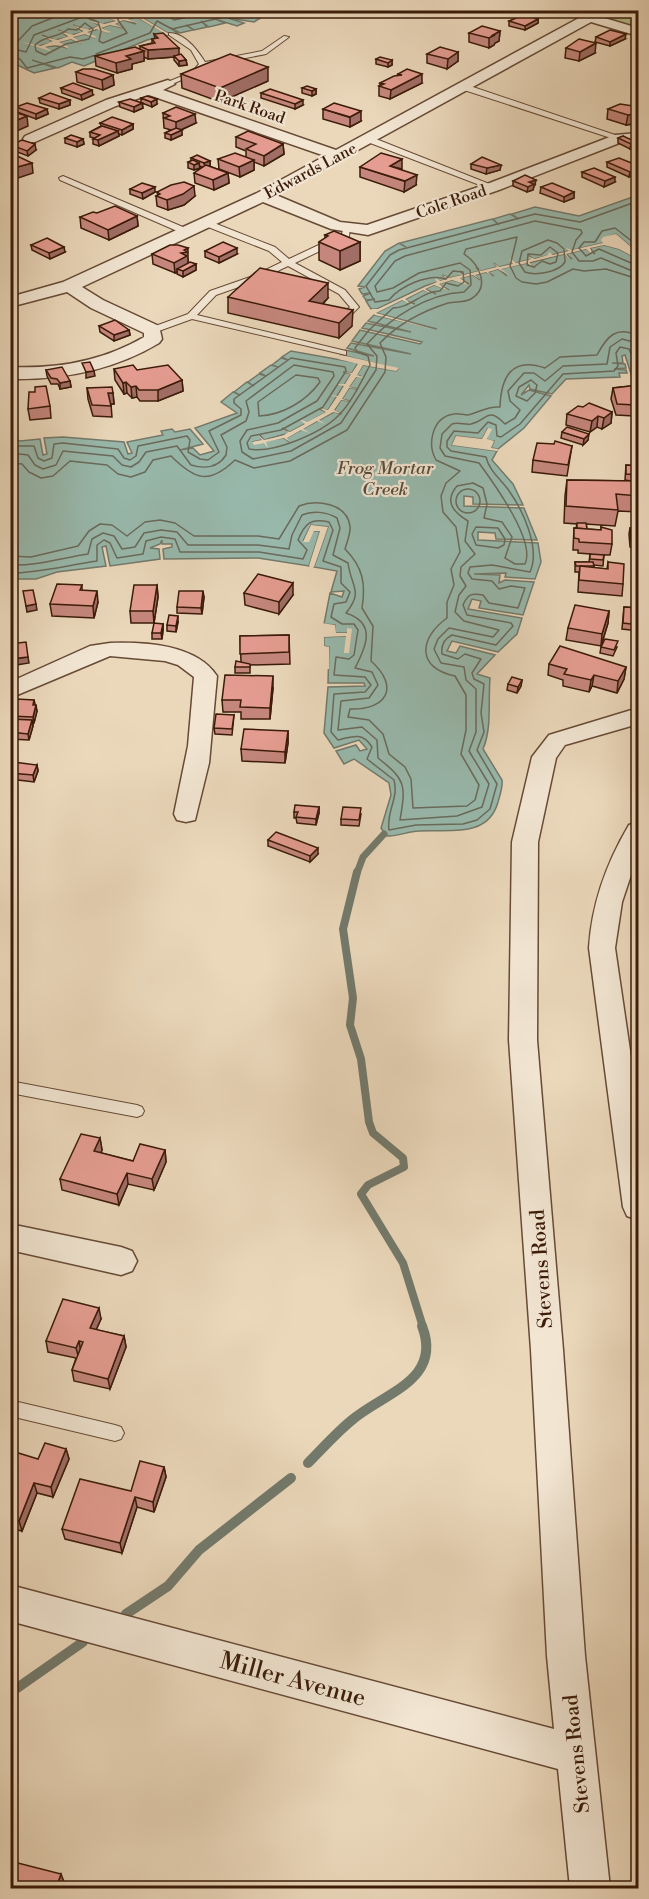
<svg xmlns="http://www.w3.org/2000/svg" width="649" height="1899" viewBox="0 0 649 1899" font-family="'Libre Bodoni',serif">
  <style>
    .green { fill: #b7bf90; stroke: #796d4c; stroke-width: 1.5 }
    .water { fill: #98baae; stroke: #737a6c; stroke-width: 1.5 }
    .pier { fill: #ebd8bb }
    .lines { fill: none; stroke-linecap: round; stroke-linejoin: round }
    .shore { stroke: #6a6a5c; stroke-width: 1.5 }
    .stream-far2 { stroke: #737a6c; stroke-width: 7 }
    .stream-far1 { stroke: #737a6c; stroke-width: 8 }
    .stream { stroke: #737a6c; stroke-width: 10 }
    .lane-casing { stroke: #674a36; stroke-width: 2 }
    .street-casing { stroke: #674a36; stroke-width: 3 }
    .lane { fill: #f2e6d3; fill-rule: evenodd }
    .street { fill: #f2e6d3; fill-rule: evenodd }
    .wall { fill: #c5877d; stroke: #3b1b09; stroke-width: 1.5 }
    .shaded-wall { fill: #a06e66; stroke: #3b1b09; stroke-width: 1.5 }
    .building { fill: #e59d91; stroke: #3b1b09; stroke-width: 1.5 }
    .labels { text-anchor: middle; stroke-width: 4.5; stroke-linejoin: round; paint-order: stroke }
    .far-street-label { font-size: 16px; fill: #3b1b09; stroke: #f2e6d3 }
    .far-water-label { font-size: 18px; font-style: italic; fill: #574b3b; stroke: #f2e6d3 }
    .street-label { font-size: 20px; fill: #3b1b09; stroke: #f2e6d3 }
    .near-street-label { font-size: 24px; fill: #3b1b09; stroke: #f2e6d3 }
  </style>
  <rect width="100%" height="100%" fill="#ebd8bb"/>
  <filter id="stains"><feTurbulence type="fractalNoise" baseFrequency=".00333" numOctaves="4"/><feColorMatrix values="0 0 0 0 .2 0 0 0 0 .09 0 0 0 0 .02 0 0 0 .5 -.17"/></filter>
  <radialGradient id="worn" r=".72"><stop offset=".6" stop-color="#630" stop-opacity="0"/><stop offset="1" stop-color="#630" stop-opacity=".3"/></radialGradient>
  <!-- green -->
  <path class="green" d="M579,11H638V29Z"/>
  <!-- water -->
  <g class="water">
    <path d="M119,10L131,16L117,19L104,14L116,21L102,24L89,19L100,26L87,30L73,25L84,32L71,35L58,30L68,37L55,40L42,35L53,42L39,46C47,49 53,43 67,48L59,42L71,39L81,43L73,37L85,34L95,38L87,32L99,29L109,33L101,28L110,25L123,28L115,24L123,20L136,24L128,19L137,17L169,35L147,40L84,66L72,62L58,68L32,60L55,68L34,73L11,62V17L28,11Z"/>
    <path d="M156,10L166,14L163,11H276H261L267,14L254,22L228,18L244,23L237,26L215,19L225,23L209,27L201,21L207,27L194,30L186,25L193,30L180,33L171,28L178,34L171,35L139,16L143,13L151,17L148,12Z"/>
    <path d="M638,195V253L616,234L605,238L603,243L534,259L528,255L532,259L499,267L494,263L497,267L481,271L476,267L479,271L464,275L460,271L463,275L449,278L442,275L447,279L425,286L377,309H371L366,301L375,299L366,300L363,296L371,293L362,294L359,289L365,287L358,286L385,251L399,243L406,247L400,243L492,219L499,225L493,219L510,214L519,219L512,214L535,207L579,216Z"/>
    <path d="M604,245L619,249L634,257L638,256V376L632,377L625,355L622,356L623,363H612L625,364L626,368L614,369L626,370L627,373H619L620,377L566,379L552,394L530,389L529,385L521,395L529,390L551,396L524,428L498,449L491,448L494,441L487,440L488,428L482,439L456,436L452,445L497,451L492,460L513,484L523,505L473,504V497L464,496V506L524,508L537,540L496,539L495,533L478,532V540L538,543L541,562L535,579L505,577L506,573L474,574L500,575L499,583L505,580L534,582L523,615L479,608L481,601L472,599L468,609L522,618L517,634L498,652L452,641L447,651L456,653L460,646L495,655L477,674L490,678C488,701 492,729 483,749L502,780C503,787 500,795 498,802C488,839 447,829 419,831C408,831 397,837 387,836L381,828L391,795L389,783L354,759L344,764L336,751L356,745L360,751L367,749L359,740L334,748L324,733L328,687L365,686L364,683H328L329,647L324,646V637L346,636L347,633H335V625L324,624L330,593L342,597L344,591L331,592L337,571L314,567L328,527L311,525L303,541L314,531H320L309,566L258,558L164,559L163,549L172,547V544H162V540L160,544L150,548L159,549L160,559L110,566L106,546L102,547L106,566L57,572L36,579H11V439L20,441L40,439L43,455L47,454L44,438L63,437L124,442L128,454L132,453L127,442L163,435L161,431L172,429L175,432L190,429L203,444L180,450L193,448L200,455L214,451L195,428L237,413L221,402L233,392L240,395L234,392L247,382L254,386L248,382L259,374L266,376L260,373L271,365L278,367L272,365L281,358L288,360L282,357L291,351L358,363L352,373L343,372L351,374L328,410L319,409L327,412L290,432L282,428L289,433L264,440L260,435L262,440L252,442L284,438L289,442L286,438L334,412L342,414L334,411L341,400L350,401L342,399L349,388L358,389L349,387L356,377L361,376H356L363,365L396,371L398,369L341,355L345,350L374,356L347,348L351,343L411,354L352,341L360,330L420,344L422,342L362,328L366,323L411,332L368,321L374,315L437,329L376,313L402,300L415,304L404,300L423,290L436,294L425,289L434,285L449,290L438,284L452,280L469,284L459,278L473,275L480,280L475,275L486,272L494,276L488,272L498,269L507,276L500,269L527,263L535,268L529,263L564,254L572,259L566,254L586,249L595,254L590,248Z"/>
  </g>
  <!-- pier -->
  <g class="pier">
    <path d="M119,10L136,14L141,11H156L148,13L153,17L143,13L139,16L171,35H167L137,17H131L128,19L138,23L123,20L115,24L124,28L110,25L101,28L111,32L108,33L96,29L87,32L97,37L94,38L85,34L73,37L82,42L80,43L71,39L59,42L69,47L67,48L56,44L45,47L53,52L22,42L41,46L53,41L40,36L58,40L69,36L56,30L74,35L84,31L71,25L90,30L100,25L87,20L105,24L116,21L102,15L104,14L118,19L131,16Z"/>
    <path d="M616,234L638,253V256L634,257L619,249L604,245L590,248L593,255L586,249L566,254L571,260L564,254L529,262L536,269L527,263L501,269L509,275L498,269L488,272L493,277L486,272L475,275L481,280L473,275L460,278L468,285L452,280L439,284L449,291L434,285L425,289L435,295L423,290L405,299L414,306L402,300L376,313L436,330L375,315L371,309H378L437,282L434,277L440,281L447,279L442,275L449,278L462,275L458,272L464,275L479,271L476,267L481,271L497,267L494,263L499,267L513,264L509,260L511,259L516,263L531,259L527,256L535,259L548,255L549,252L553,255L569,251L566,248L572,250L603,243L601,240L603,237Z"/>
    <path d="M341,355L399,368L396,371L363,365L357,375L365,378L356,377L349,387L358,389L349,388L342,399L350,401L341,400L334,410L342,414L333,412L319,420L325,424L317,421L303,429L310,433L301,430L287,438L290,442L284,438L266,442L268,448L264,443L254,445L252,442L262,440L258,435L264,440L283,436L288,432L280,429L290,432L305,424L299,419L307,422L326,412L319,408L328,410L337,397L329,395L338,396L344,386L335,384H345L351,374L343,372L352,373L358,364L338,359Z"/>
    <path d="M488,428L492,429L487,439L494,441L491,448L498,449L497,451L452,445L456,436L482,439Z"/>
    <path d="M311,525L328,527L314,567L309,566L320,531H314L309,542H303Z"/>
    <path d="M321,623L335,625L336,633H347V628L352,629L349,653H344L346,636L324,637V646L329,647V669H325L326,649L322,647L321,637L332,633V628H324Z"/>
  </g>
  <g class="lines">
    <!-- shore -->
    <g class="shore">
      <path d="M152,10L154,14H165L174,20L220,10"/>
      <path d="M85,23L93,29L89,39L66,44L45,55L36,51L35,45C45,35 59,38 68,29L77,30Z"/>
      <path d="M10,39L19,40L32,26L73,10"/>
      <path d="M10,48L26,52L34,35L85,16L98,22L101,31L99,41L103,43L127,33L118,20V10"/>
      <path d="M96,54L150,33L157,21L172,29L224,17H247L259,10"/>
      <path d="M10,56L20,59L27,68L70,57L83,59L93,56"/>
      <path d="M548,240L557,243L564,249L565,262C559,272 536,276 525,272L519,263L522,251Z"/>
      <path d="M638,246L615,228L602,231L595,242H584L579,248L586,256L599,249L631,263L638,262"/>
      <path d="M550,247L558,253L556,262L550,264L542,261L534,267L527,265L528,254L541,255Z"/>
      <path d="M296,375L318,378L320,382C306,401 283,415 259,416L258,402Z"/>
      <path d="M531,380L537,385L535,393L527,401L516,396L519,387Z"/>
      <path d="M10,446H34L38,458L44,461L52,458L54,444L63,443L118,449L124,458L130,460L136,456L138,446L187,436L190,440L188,452L200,459L208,460L219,452L209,431L241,415V409L234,403V399L291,358L345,367L346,371L323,407L281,430L251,436L247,443L249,449C273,454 321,433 338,416C352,402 361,382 370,365L368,356L357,352L355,348L369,330L393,308C410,308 423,291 440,291L446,283L458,286L464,282L463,272L453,271L446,279C429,273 400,286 389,300L375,302L366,286L390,255L399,250L535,214L580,222L638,201"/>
      <path d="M10,453L28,455L35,465L43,469L56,465L63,451L113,456L122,465L131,467L139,462L146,452L177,446L191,465C204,469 218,468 226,455L227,447L221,435L246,421L249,412L246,401L294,365L333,372L334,376L317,401L278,423L247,430L240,441L242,452L253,459L291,451L341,423L376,370L377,356L367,344C391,317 427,294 464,292L471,285L470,270L460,263L419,273L393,288L377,292L375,286L395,261L405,256L535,221L581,230L582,233L576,240L572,252L579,261H593L601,258L630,270H638"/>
      <path d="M10,463L22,464L29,472L41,478L53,476L70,461L107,465L118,474L131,477L145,472L153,460L171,456C195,480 209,485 235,460L254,468L290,461L347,430L385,372L386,357L380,343C398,324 423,311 448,303C455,301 464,303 471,299C491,287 479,264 464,254L466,249L517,237L510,266L516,278L522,282L536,284L547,282L573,269L584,271L606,269L638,279"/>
      <circle cx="468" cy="501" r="12"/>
      <path d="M476,527L498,528L505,539L504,545L498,548L476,545L472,534Z"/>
      <path d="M10,556L31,557L78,546L89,531L100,524L112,525L127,536L145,522L160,520L175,523L194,536H258L279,539L299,506C316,499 347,503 350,526C351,533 347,542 345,549C363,567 366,584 362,608L373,626L371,661C400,687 387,710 350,709L348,717L369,720L383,734L389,754L405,767L411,779L413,808L467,806L475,800L479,785L461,754L466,730V695L455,676C416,668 419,638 447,618V602L454,585L451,569L460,552L456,527L443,512L441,496L446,483L460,471L436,460C427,444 432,417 454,414C458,413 463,415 468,415C480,412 487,406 500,407C501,378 511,356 545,368L560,357L597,355C607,336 617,325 638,336"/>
      <path d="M10,565C37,566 61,558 88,554L92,539L103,533L114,536L122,549L135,547L144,533L161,530L177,532L188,545H258L289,549L292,535L302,515C313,510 327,512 337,518L340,528L333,555L348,563C351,587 364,591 346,613C376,623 367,645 355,668L372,672L378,685L369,698L341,701L338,730L362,727L377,740L378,758C406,780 406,785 400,820L457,816L482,807L489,784L469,751L476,732V689L466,680L464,667L441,663L434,649L438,639L449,628L493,637L499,630L464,621L455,612L459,595L466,586L460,576L461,567L475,554L465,541L468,521C453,512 444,501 457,486L473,483L483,488L487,504L484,518L502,522L512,537L505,558L515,564H525C536,541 493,482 479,463L445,456L440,448L442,434L452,424C459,422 465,425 471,424C488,420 487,406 505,424L515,418L520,410L510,401L508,391L524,373H534L545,381L563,366L607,364L610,347L622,339L633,342L638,352"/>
      <path d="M10,573C39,573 68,565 97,561V545L104,540L110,543L117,558L143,554L146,541L161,537L175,539L180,552H259L303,559L307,550L298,540C305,523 311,518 329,522L333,530L323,561L341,567V583L350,592L346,602L334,604L331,617L342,624H354L358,630L354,655L349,659L336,657L334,675L365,677L371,685L365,692L334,694L331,732L338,740C353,736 363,732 372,747L367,759L394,780C399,798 386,812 389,830L416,825L463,824L477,820L490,809L497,784L477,750L484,732L481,713L484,684L474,679L472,673L481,659L465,654L458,659L442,654C441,646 444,639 452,635L496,645L513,626L511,623L467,615L463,605C468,594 471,593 483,595L489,603L518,608L525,588L511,586L499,589L492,581L472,579L468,573L470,567L492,565L530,572C541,548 522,508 507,488C499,478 489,470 486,457L451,451L447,447V441L454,431L478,433L488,422L496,425L497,436L501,437L520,424L563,374L614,371L618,366L616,353L620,347L629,349L638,371"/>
    </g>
    <!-- stream-far2 -->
    <path class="stream-far2" d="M357,873L363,857L384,834"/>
    <!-- stream-far1 -->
    <path class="stream-far1" d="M357,872L343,929L353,998L350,1025L361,1059L369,1122L373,1133L403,1158L404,1167L368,1185L361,1194L403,1263L423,1327"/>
    <!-- stream -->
    <g class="stream">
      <path d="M308,1463C322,1449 336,1433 352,1420C384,1393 443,1380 422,1326"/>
      <path d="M126,1614L168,1586L199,1550L291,1478"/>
      <path d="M10,1693L83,1642"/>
    </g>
    <!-- lane casing -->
    <g class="lane-casing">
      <g id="lane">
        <path d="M169,33C184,33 197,49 205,62L262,51L284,36L289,37L266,54L205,66L196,74L172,84L170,83V81L192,72L199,64L191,50L169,35Z"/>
        <path d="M461,85H467L624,138L617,140L461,89Z"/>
        <path d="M365,137H371L497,187L490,189L365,141Z"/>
        <path d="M63,176L190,230L191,232L184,234L60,180L59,178Z"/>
        <path d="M203,221H209L275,247L289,259L342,234L344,226H350L349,237L295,263L345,290L359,307L346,320L339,318L350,307L339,294L288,266L259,280L216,295L197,315L346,351V355L192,319L156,332H150V328L188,314L210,291L253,276L282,262L269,251L203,225Z"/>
        <path d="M10,1081L137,1105L142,1107L144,1111L142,1115L137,1117L10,1093Z"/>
        <path d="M10,1400L115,1425L121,1427L124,1433L121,1439L115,1441L10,1416Z"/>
      </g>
    </g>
    <!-- street casing -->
    <g class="street-casing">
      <g id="street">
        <path d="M581,10L589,13L603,10L605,13L601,17L638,28V36L591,22L276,195L340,222L367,225L487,184L615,135L638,133V141L622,142L499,190L368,235L331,229L263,202L82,287L103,300L159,326L162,339L159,343C114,370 63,380 10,379V367C58,369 103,361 144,337V333L91,308L67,292L10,307V297L63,282L257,193L325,156L149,95L116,106L35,142H25L23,139L25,136L106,100L168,80L175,84L163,90L336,150L579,18L572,14Z"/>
        <path d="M110,643C145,642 196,644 217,676L209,763L195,820L186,822L177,820L174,814L188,746L194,677L178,665L165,661L110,656L10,698V682L90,646Z"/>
        <path d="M638,708V724L565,745L556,758L538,842L537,1040L563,1350L585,1656L610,1888H570L558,1769L10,1621V1585L554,1729L547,1656L531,1350L509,1040L512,842L532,757L549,735Z"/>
        <path d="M638,822V854L622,902L615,948L638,1105V1220L627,1216L623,1207L589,948C592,903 606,864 629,825Z"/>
        <path d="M10,1224L121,1247L132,1251L137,1261L132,1271L121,1275L10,1250Z"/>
      </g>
    </g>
    <!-- lane -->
    <use href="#lane" class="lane"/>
    <!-- street -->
    <use href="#street" class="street"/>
  </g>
  <!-- wall -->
  <g class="wall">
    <path d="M538,19V23L525,30L509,26V21Z"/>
    <path d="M500,31L499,41L495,43L494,45L489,48L469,42V33Z"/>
    <path d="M154,34L186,60L187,65L179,66L174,60V57L148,59L144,57V61L132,64V69L117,73L96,66L95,56L140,49V46L152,43V39H155Z"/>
    <path d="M596,37L625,39L610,46L595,42Z"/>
    <path d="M566,48L595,53L579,61L565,58Z"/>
    <path d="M458,52V61L447,69L427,63V54Z"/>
    <path d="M376,59L392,60V65L388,67L376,64Z"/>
    <path d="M76,72L113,75L114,85L103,90L77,82Z"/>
    <path d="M181,74L268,81L220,102L182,88Z"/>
    <path d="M398,74L422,83L390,99L379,96V86H380V83L398,76Z"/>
    <path d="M61,88L93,95L82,100L62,93Z"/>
    <path d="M302,88L316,89V94L312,96L302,93Z"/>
    <path d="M261,93L303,105L295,109L261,98Z"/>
    <path d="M39,98L70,100V105L59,109L40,103Z"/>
    <path d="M141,98L157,104L152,107L142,103L143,108L134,112L120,107L119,102L141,103Z"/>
    <path d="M638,101L639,123L626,125L607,119L608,109L631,106Z"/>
    <path d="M16,107L47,109L48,114L36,119L17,112Z"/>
    <path d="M323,109L361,121L350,127L323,119Z"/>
    <path d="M163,113L196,123L181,130L182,135L171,140L165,138V133L171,130L164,128Z"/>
    <path d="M100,123L133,124V129L122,135L119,134V136L99,146L93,144V139L94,138L90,137V132L101,126Z"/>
    <path d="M623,136L635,147L630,149L618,143V138Z"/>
    <path d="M236,137L283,144L284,154L264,166L254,162V170L240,177L219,169L218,159L246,157V151L236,147Z"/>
    <path d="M65,138L83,139L84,144L77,147L65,143Z"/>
    <path d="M11,145L36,150L28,156L12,150Z"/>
    <path d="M639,151V160L634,158V152Z"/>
    <path d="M191,158L210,161V166H209L228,173L229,183L214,190L195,183L194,173L203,167L199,166L200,168L194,170L188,168V162L191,161Z"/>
    <path d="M607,162L639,166L629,177L607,167Z"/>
    <path d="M471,164L501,165L500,170L486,174L471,169Z"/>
    <path d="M360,167L416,185L404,192L360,177Z"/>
    <path d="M582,172L615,182L604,187L582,177Z"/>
    <path d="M513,181L535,185L534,186L533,190L527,192L513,186Z"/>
    <path d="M541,187L574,192V198L564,202L540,193Z"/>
    <path d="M130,189L155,192L143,199L130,194Z"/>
    <path d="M157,192L195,196L184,205L168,210L157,206L156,196H158Z"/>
    <path d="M137,216L138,226L109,240L81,228L80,217Z"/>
    <path d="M325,235L360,242V261L340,270L319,260V242L325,238Z"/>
    <path d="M31,245L65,252L50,259L32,250Z"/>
    <path d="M205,251L237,254L219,263L205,257Z"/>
    <path d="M152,254L188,259V263L196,264V270L183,277L177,274V272L175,273L153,264Z"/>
    <path d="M228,297L328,298L323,304L352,326L339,338L228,313Z"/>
    <path d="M99,326L129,330L130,335L114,341L100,332Z"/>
    <path d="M114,369L137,370L182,380L183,391L158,401H140L137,397L132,398L127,393L124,394L115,380Z"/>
    <path d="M46,370L70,381L71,387L60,389L58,384H51L47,376Z"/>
    <path d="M639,385L634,416L616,415L611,399L613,388Z"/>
    <path d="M87,388L113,393L114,404H111L112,417L93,416L88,399Z"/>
    <path d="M35,392L50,406L51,418L30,420L28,409Z"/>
    <path d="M583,407L612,412L611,423L602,429L597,427L590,432L566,425L567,414Z"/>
    <path d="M562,432L588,440L583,445L561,438Z"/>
    <path d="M639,444V455H636L637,452L635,451L636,445Z"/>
    <path d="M572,446L567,476L532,472L533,460Z"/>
    <path d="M626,465L639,466V512L618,511L615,526L586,524L587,529L601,530V527L612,544L610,555H604L603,566L594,565V568L607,569L608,562L623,584L622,596L578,592L579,572H575V562H589L590,554L578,553V550H573L574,528H576L577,524L564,523L565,496L567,480L631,481L625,480Z"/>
    <path d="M630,528H639V547H630L629,534Z"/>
    <path d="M82,585V590L98,602L94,618L52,616L50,604Z"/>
    <path d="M157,585L158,597L154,623H131L130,611Z"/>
    <path d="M244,593L293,595L279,614L245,605Z"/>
    <path d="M204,597L202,614L177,613V607Z"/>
    <path d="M624,607L639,608V631L622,629Z"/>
    <path d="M609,611L608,623L601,646L566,640L568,628Z"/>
    <path d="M178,622L176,632L167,631V625Z"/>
    <path d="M163,624V630L162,639H152V633Z"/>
    <path d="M289,635L290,664L250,665V673H235V667L241,662L240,636Z"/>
    <path d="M601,647H617L613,656L600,653Z"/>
    <path d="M549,664L626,667L624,679L617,693L592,686L589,692L563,686V680L548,675Z"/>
    <path d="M522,680L521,686L517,693L507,690L508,684Z"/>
    <path d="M273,688L270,719H241V712H223L222,700Z"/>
    <path d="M34,700L37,711L34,723H33V726L29,740L10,739V704H14Z"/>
    <path d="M234,715L232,735L215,734L214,728Z"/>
    <path d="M288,731V743L285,763L242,761L241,749Z"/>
    <path d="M37,765L38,771L34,782L10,779V767Z"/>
    <path d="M319,807V813L316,825L297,823L296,818H294V812Z"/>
    <path d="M361,814L359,826L341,825V819Z"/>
    <path d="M268,840L318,854L310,862L268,846Z"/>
    <path d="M100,1138L102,1150L101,1153L133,1161L165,1150L166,1162L154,1190L128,1184L119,1205L62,1190L60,1179Z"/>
    <path d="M101,1319L96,1330L124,1336L126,1347L110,1389L74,1381L72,1370L76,1358L48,1352L46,1341Z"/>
    <path d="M66,1449L69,1459L53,1497L37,1493L22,1531L10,1528V1462L38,1459Z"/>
    <path d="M164,1467L166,1477L154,1512L137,1507L122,1553L65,1539L62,1529L131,1491Z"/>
  </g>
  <!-- shaded-wall -->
  <g class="shaded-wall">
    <path d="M538,19V23L525,30V26Z"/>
    <path d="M500,31L499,41L495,43L494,45L489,48V38L493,35Z"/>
    <path d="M626,34L625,39L610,46V42Z"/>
    <path d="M596,43L595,53L579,61L580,52Z"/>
    <path d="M179,48V57L174,56V57L148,59V50Z"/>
    <path d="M144,51V61L132,64V69L117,73L116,63L126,56Z"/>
    <path d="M458,52V61L447,69L448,59Z"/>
    <path d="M186,60L187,65L179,66V61Z"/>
    <path d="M392,60V65L388,67V63Z"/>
    <path d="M268,67V81L220,102V88Z"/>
    <path d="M422,74V83L390,99L391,90Z"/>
    <path d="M113,75L114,85L103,90L102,80Z"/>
    <path d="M316,89V94L312,96V91Z"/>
    <path d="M92,90L93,95L82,100L81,95Z"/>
    <path d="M157,99V104L152,107L151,102Z"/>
    <path d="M70,100V105L59,109V104Z"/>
    <path d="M303,100V105L295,109V104Z"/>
    <path d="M142,103L143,108L134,112V107Z"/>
    <path d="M47,109L48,114L36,119V114Z"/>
    <path d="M361,111V121L350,127V117Z"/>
    <path d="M639,113V123L626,125L628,115Z"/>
    <path d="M195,114L196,123L176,132V122Z"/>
    <path d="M27,116L28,126L10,134V123Z"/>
    <path d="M133,124V129L122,135V130Z"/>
    <path d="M182,130V135L171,140V135Z"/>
    <path d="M118,131L119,136L99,146L98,140Z"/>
    <path d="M83,139L84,144L77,147V142Z"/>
    <path d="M636,142L635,147L630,149L631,144Z"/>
    <path d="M35,144L36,150L28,156L27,151Z"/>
    <path d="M283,144L284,154L264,166V156Z"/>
    <path d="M402,159V169L390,166Z"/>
    <path d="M254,160V170L240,177L239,167Z"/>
    <path d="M210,161V166L205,168L204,163Z"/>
    <path d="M32,163L33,173L12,180V182L10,183V169Z"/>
    <path d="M199,163L200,168L194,170V165Z"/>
    <path d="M501,165L500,170L486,174L487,168Z"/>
    <path d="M639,168V173L629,177L630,172Z"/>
    <path d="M228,173L229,183L214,190L213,180Z"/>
    <path d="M417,175L416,185L404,192L405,181Z"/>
    <path d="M615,177V182L604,187L605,181Z"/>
    <path d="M536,180L535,185L534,186L533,190L527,192L529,182Z"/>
    <path d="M194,186L195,196L184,205L168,210L167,200Z"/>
    <path d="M155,187V192L143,199L142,193Z"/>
    <path d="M574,192V198L564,202V197Z"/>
    <path d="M137,216L138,226L109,240L108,230Z"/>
    <path d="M360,242V261L340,270V251Z"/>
    <path d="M64,247L65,252L50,259L49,253Z"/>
    <path d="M188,248V267L177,269V272L175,273L174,263L181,253L184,250Z"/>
    <path d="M237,248V254L219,263V257Z"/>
    <path d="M196,264V270L183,277V271Z"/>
    <path d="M328,283V298L310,316L309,301Z"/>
    <path d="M353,310L352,326L339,338V323Z"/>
    <path d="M129,330L130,335L114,341V335Z"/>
    <path d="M94,371L95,376L86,378V372Z"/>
    <path d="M182,380L183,391L158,401V390Z"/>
    <path d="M70,381L71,387L60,389V383Z"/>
    <path d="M126,382L127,393L124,394L123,383Z"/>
    <path d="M136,386L137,397L132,398L131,387Z"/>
    <path d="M108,393H113L114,404H109Z"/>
    <path d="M639,404V414L634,416L635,405Z"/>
    <path d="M612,412L611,423L602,429L604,418Z"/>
    <path d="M598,416L597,427L590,432L592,421Z"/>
    <path d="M589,434L588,440L583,445L584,439Z"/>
    <path d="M293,583V595L279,614V602Z"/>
    <path d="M157,585L158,597L154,623L153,611Z"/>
    <path d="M97,591L98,602L94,618L93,606Z"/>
    <path d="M203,591L204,597L202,614L201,608Z"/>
    <path d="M36,604L37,610L27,612L26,606Z"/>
    <path d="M609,611L608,623L601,646L602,634Z"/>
    <path d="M178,616V622L176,632V626Z"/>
    <path d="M163,624V630L162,639L161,633Z"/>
    <path d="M28,657L29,663L10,666V659Z"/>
    <path d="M626,667L624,679L617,693L618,681Z"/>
    <path d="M594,675L592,686L589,692L591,680Z"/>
    <path d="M273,676V688L270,719V708Z"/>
    <path d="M522,680L521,686L517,693L518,687Z"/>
    <path d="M36,705L37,711L34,723L33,717Z"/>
    <path d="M32,720L33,726L29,740L28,734Z"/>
    <path d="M288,731V743L285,763V752Z"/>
    <path d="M37,765L38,771L34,782L33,775Z"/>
    <path d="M319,807V813L316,825V819Z"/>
    <path d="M318,848V854L310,862V856Z"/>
    <path d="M100,1138L102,1150L96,1163L94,1151Z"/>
    <path d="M165,1150L166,1162L154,1190L152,1179Z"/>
    <path d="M127,1173L128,1184L119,1205L117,1194Z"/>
    <path d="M99,1308L101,1319L92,1339L90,1328Z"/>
    <path d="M124,1336L126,1347L110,1389L108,1379Z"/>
    <path d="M79,1341L81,1352L79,1359L76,1348Z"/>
    <path d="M66,1449L69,1459L53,1497L51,1487Z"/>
    <path d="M164,1467L166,1477L154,1512L153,1502Z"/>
    <path d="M34,1483L37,1493L22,1531L19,1521Z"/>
    <path d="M135,1497L137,1507L122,1553L120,1543Z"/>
    <path d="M61,1874L66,1887V1888H56Z"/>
  </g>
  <!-- building -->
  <g class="building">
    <path d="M523,15L538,19L525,26L509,21Z"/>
    <path d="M482,26L500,31L493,35H495L489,38L469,33Z"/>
    <path d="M610,30L626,34L610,42L596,37Z"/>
    <path d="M163,33L179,48L148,50L140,46L155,43L152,39L158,38L154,34Z"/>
    <path d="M579,39L596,43L580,52L566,48Z"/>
    <path d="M135,47L144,51L126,56L131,59L116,63L95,56Z"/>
    <path d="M440,47L458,52L448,59L427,54Z"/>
    <path d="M181,54L186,60L179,61L174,56Z"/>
    <path d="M230,54L268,67L220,88L181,74Z"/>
    <path d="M380,57L392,60L388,63L376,59Z"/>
    <path d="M83,69H94L113,75L102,80L76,72Z"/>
    <path d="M407,69L422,74L391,90L379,86L384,84L380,83L394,76L402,75L398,74Z"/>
    <path d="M73,83L92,90L81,95L61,88Z"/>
    <path d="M307,86L316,89L312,91L302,88Z"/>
    <path d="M270,89L303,100L295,104L261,93Z"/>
    <path d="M50,93L70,100L59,104L39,98Z"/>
    <path d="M147,96L157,99L151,102L141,98Z"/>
    <path d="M130,99L142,103L134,107L119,102Z"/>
    <path d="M638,101L639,108L631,106Z"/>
    <path d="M27,103L47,109L36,114L16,107Z"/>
    <path d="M334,103L361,111L350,117L323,109Z"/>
    <path d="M620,104L633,106L639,110V113L628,115L608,109Z"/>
    <path d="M176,107L195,114L176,122L164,118L170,116L163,113Z"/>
    <path d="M10,111L27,116L10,123Z"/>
    <path d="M112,117L133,124L122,130L100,123Z"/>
    <path d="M102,126L118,131L98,140L93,139L100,135L90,132Z"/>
    <path d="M176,128L182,130L171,135L165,133Z"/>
    <path d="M248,131L283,144L264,156L246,149L256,144L236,137Z"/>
    <path d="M71,135L83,139L77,142L65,138Z"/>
    <path d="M623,136L636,142L631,144L618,138Z"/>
    <path d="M22,140L35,144L27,151L11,145Z"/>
    <path d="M235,153L254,160L239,167L218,159Z"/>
    <path d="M381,153L402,159L390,166L417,175L405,181L360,167Z"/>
    <path d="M13,154L32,163L10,169V155Z"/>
    <path d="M197,155L210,161L204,163L191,158Z"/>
    <path d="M482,157L501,165L487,168L471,164Z"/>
    <path d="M619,158L639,166V168L630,172L607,162Z"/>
    <path d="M193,160L199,163L194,165L188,162Z"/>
    <path d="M206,165L228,173L213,180L194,173Z"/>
    <path d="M594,168L615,177L605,181L582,172Z"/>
    <path d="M525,175L536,180L529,182L534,184L528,187L513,181Z"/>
    <path d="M184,182L194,186L183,194L167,200L156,196L160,194L157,192L171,185Z"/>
    <path d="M142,183L155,187L142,193L130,189Z"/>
    <path d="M552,183L574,192L564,197L541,187Z"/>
    <path d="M115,206L137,216L108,230L80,217L93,212L97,213Z"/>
    <path d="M334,231L360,242L340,251L319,242L328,236L325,235Z"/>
    <path d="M47,238L64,247L49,253L31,245Z"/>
    <path d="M223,242L237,248L219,257L205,251Z"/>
    <path d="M170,245H178L188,248L184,250L187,252L181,253L187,256L174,263L152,254Z"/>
    <path d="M190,262L196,264L183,271L177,269Z"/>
    <path d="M260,268L328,283L309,301L353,310L339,323L228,297Z"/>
    <path d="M115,320L129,330L114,335L99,326Z"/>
    <path d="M90,362L94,371L86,372L82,363Z"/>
    <path d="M133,365L137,370L168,365L182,380L158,390H139L136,386L131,387L126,382L123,383L114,369Z"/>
    <path d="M62,367L70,381L60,383L57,379L51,378L46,370Z"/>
    <path d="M639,385V404L635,405L617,404L613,388Z"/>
    <path d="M46,386L50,406L28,409L29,392H35V387Z"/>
    <path d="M112,387L113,393H108L111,406L92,405L87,388Z"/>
    <path d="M589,403L612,412L604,418L598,416L592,421L567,414L578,406L583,407Z"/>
    <path d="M567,427L589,434L584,439L562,432Z"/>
    <path d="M555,441L572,446L568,465L533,460L537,443L554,444Z"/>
    <path d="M626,465L639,466V475L626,474Z"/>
    <path d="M567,480L639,481V496L616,494L618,510L566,506Z"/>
    <path d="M577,523H586L587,529L577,528Z"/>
    <path d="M601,527L612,530V544L579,542V539L574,538V528L601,530Z"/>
    <path d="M630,528H639V541H631Z"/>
    <path d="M590,554L604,555L603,560L590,559Z"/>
    <path d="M575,562H593L594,566H576Z"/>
    <path d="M608,562L624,564L623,584L579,580L580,566L608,569Z"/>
    <path d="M258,574L293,583L279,602L244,593Z"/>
    <path d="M57,584L82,585L80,590L97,591L93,606L50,604Z"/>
    <path d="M134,585H157L153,611H130Z"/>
    <path d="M33,590L36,604L26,606L23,591Z"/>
    <path d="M179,591H203L201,608L177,607Z"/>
    <path d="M575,605L609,611L602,634L568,628Z"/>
    <path d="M624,607L639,608V625L623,623Z"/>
    <path d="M169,615L178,616L176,626L167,625Z"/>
    <path d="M154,623L163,624L161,633H152Z"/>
    <path d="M289,635V652L240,654V636Z"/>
    <path d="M605,639L618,641L614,650L601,647Z"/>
    <path d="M26,642L28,657L10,659V644Z"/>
    <path d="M560,646L626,667L618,681L594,675L591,680L564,674L567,669L549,664Z"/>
    <path d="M236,661L250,664V667H235Z"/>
    <path d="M225,675L273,676L270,708L240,707L241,700H222Z"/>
    <path d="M512,677L522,680L518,687L508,684Z"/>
    <path d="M16,699L34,700L33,705H36L33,717L10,716V704H14Z"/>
    <path d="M216,714L234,715L232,729L214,728Z"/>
    <path d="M10,719L32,720L28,734L10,732Z"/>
    <path d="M244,729L288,731L285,752L241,749Z"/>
    <path d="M13,762L37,765L33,775L10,773V767Z"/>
    <path d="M295,805L319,807L316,819L296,817L298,812H294Z"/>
    <path d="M343,807L361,808L359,820L341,819Z"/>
    <path d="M276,832L318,848L310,856L268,840Z"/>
    <path d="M81,1134L100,1138L94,1151L133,1161L140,1144L165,1150L152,1179L127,1173L117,1194L60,1179Z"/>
    <path d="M63,1299L99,1308L90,1328L124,1336L108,1379L72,1370L83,1342L79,1341L76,1348L46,1341Z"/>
    <path d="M45,1443L66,1449L51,1487L34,1483L19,1521L10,1518V1462L15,1452L38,1459Z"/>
    <path d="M140,1461L164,1467L153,1502L135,1497L120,1543L62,1529L80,1479L131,1491Z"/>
    <path d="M10,1861L61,1874L56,1888H10Z"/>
  </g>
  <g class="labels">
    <!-- far-street labels -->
    <g class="far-street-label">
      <text transform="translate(250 106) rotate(19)" y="6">Park Road</text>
      <text transform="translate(310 170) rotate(-28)" y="6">Edwards Lane</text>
      <text transform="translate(451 201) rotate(-19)" y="6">Cole Road</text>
    </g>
    <!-- far-water labels -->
    <g class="far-water-label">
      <text x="385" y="474">Frog Mortar<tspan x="385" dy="21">Creek</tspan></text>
    </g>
    <!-- street labels -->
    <g class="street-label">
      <text transform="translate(541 1269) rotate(-94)" y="7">Stevens Road</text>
      <text transform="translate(576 1754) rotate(-96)" y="7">Stevens Road</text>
    </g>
    <!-- near-street labels -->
    <g class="near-street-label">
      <text transform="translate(293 1679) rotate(15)" y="8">Miller Avenue</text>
    </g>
  </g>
  <!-- margin -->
  <rect width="649" height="1899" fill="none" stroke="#ebd8bb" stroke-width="36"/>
  <rect x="12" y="12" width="625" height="1875" fill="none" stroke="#3b1b09" stroke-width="3"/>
  <rect x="18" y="18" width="613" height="1863" fill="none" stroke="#3b1b09" stroke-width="1.5"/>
  <rect width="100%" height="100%" filter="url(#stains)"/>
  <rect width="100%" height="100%" fill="url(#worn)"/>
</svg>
